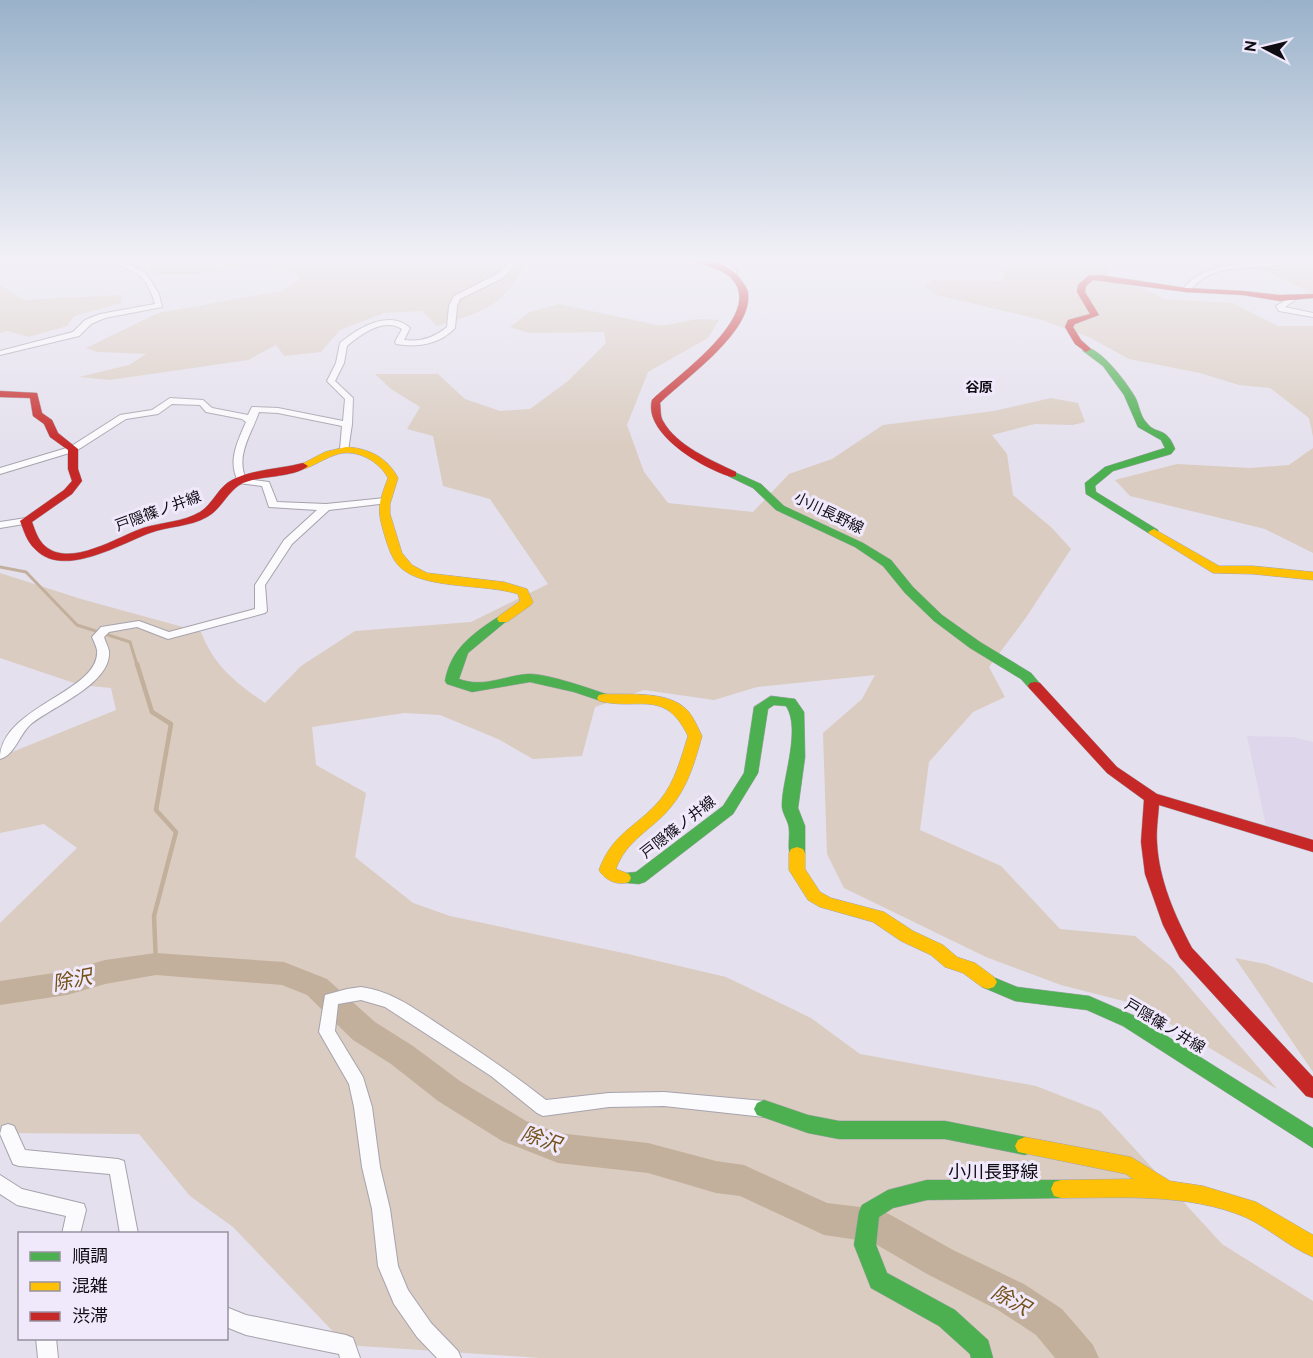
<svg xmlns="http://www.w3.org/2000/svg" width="1313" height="1358" viewBox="0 0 1313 1358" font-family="Overpass,'Noto Sans JP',sans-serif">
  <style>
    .built { fill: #ded7ec }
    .green { fill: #daccc0 }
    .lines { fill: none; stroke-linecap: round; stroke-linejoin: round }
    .stream-far1 { stroke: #c3b09c; stroke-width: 3 }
    .stream { stroke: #c3b09c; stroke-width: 4.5 }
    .river { fill: #c3b09c; fill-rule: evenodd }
    .street-casing { stroke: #a6a3ad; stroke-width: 2 }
    .fast-casing { stroke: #a6a3ad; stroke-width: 1 }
    .slow-casing { stroke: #a6a3ad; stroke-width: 1 }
    .jam-casing { stroke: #a6a3ad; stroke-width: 1 }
    .street { fill: #fbfafc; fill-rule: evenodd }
    .fast { fill: #4caf50; fill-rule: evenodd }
    .slow { fill: #ffc107; fill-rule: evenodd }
    .jam { fill: #c62828; fill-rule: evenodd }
    .labels { text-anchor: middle; stroke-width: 6; stroke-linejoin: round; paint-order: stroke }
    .far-neighbourhood-label { font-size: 14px; font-weight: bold; fill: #0f0c13; stroke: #f0e9fc }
    .street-label { font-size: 15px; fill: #0f0c13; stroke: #f0e9fc }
    .near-street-label { font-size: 18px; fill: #0f0c13; stroke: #f0e9fc }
    .near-water-label { font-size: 20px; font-style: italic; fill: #735016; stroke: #f0e9fc }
  </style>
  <rect width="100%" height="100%" fill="#e4e0ed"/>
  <!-- built -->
  <path class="built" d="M1247,736L1294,737L1313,742V839L1266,826Z"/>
  <!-- green -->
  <g class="green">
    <path d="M132,258H516L523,268C501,309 479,313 437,326L422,311L384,313L340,330L321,352L284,356L276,345L248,360L110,380L79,377L129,365L146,354L97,352L86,348L158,313L282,291L299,280L296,273L265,263L193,275H156Z"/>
    <path d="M989,258H1101L1111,281L1145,289L1164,299L1233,303L1278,326H1313V437L1309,418L1270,388L1239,385L1200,373L1129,359L1089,337L1042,320L933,294L925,285L934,280L1002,281L1008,263Z"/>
    <path d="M1234,258H1313V293Z"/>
    <path d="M0,285L24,300L121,295L122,303L74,316L67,326L29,337L7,331L0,333Z"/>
    <path d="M559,304L661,326L698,319L719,320L708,338L648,372L627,425L644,472L668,503L753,512L789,474L832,459L883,425L994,411L1051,398L1078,403L1085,422L1073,425L1035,424L992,435L1007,454L1013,495L1052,528L1071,549L1025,619L989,667L1005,697L973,712L929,762L920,830L1001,866L1060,929L1135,936L1173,968L1277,1089L1139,1005L1061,985L986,957L844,888L827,854L823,733L862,699L875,675L757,687L714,700L644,690L595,707L582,756L533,759L498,739L440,715L404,713L312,727L316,765L366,793L355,857L413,903L450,916L628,954L726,977L811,1018L860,1054L1036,1086L1100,1111L1222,1244L1313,1301V1358H540L346,1345L233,1227L190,1196L139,1134L0,1133V923L77,848L44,824L0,833V757L116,710L111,688L80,685L0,658V573L81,599L201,632C214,666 236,683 265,703L301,666L355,631L471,622L548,584L490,499L443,486L433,436L407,429L420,407L391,389L375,374H438L465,399L500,411L530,409L568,381L606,343L604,332L529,333L510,327L530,312Z"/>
    <path d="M1313,448V553L1265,529L1130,496L1115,480L1177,464L1250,468L1289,465Z"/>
    <path d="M1235,958L1266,964L1313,983V1072Z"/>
  </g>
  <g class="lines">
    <!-- stream-far1 -->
    <path class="stream-far1" d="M0,567L26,572L77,625L130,642L137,665"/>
    <!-- stream -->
    <path class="stream" d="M137,664L152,712L171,724L156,810L176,832L154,916L156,964"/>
    <!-- river -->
    <path class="river" d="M156,953L284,962L327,979L375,1022L413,1046L460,1081L526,1121L558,1133L648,1143L716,1161L744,1165L827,1203L877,1209L889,1214L953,1250L1024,1284L1062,1309L1093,1345L1099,1358H1055L1036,1335L998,1310L927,1274L872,1242L824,1235L740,1196L716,1193L648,1173L558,1163L502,1141L438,1101L391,1064L353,1040L307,995L282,985L156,975L105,984L67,995L0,1005V981L67,971L105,960Z"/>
    <!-- street casing -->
    <g class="street-casing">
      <g id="street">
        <path d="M110,258H117L146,273L159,294L162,307L105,318L91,324L79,336L0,355V351L73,332L85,320L100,314L155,304C152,293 146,279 136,273C127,268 117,266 110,258Z"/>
        <path d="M511,258H517V263L503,278L460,299L457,306L455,328C440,344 417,348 396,344L395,342L402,329C384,317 361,334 347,346L344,363L335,381L353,398L352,424L348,451L345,452L340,449L342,426L278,413L259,412C252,433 235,455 246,479L269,482L277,502L326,504L385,498L390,501L388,503L329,510L292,544L265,585L267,611L265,613L168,639L137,627L109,632L104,637C105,641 108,646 109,651C112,684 51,707 30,725C19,735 15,755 0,759C0,706 101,692 97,650C96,646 94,641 92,637L101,627L139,621L169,632L255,609V585L284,540L317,510L269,507L262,486L239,483C227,462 237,443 246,422L242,419L206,412L200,405L172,404L158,414L126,419L76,451L0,474V468L70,447L120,415L152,410L170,398L203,400L212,408L248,415L252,407L278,408L343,421L345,399L327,381L336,363L340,343C358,328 389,309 410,328L404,340C420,342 434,338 447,327L449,306L454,296L497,274L511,262Z"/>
        <path d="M718,258H724L736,270V274H727Z"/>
        <path d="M1278,262L1282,264L1280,265C1248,270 1211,262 1189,292L1182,290C1204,261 1245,263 1278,262Z"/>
        <path d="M1287,295H1293L1294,301L1285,307L1313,313V317L1279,311L1276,306L1286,300Z"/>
        <path d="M26,518L31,521L30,523L0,528V522Z"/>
        <path d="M361,987C393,991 418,1011 444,1028C479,1051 513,1074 546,1100L609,1093L664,1092L764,1101L770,1104L773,1109L770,1114L764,1117L664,1106L609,1107L543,1116L537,1113L491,1076L385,1007L361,1000L338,1004L335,1031L363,1077L372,1107L380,1167L390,1209L398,1266L408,1290L431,1323L458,1351L461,1358H437L417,1337L394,1304L378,1266L372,1209L362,1167L354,1107L349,1084L319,1032L325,995L347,989Z"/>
        <path d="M8,1124L14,1126L25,1150L118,1159L124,1161L138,1234H120L110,1174L19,1166L13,1164L0,1134L2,1126Z"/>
        <path d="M0,1175L22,1189L84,1204L86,1210L80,1234H62L66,1216L17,1205L0,1194Z"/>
        <path d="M226,1307L246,1315L346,1335L353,1338L360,1358H340L339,1354L246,1335L226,1327Z"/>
        <path d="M36,1338H56L58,1358H38Z"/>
      </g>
    </g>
    <!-- fast casing -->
    <g class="fast-casing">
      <g id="fast">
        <path d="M1083,347C1099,345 1127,383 1135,397C1139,404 1140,416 1146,422C1156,436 1166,425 1175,449L1171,454L1113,471L1095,486L1096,492L1158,530V534H1150L1086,494L1085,483L1105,467L1165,448L1161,440L1138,427L1124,395L1103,366L1083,351Z"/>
        <path d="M732,471L761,484L784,506L863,543L891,560L913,587L942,615L980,642L1031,673L1042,686L1040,689H1030L1021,679L970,648L934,621L905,593L883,566L855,547L776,510L753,488L728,476V472Z"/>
        <path d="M503,615L509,619L468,653L459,679C484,688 503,676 528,674C546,673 591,689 609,695L611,698L609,701L604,702L574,692L530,682L472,692L447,684L445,681C450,654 465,640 486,625C492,621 497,617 503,615Z"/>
        <path d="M771,696L795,699L804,712L805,757L798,808L805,826V853L803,857H791C787,849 790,838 789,829C789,822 783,815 782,807C781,782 802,730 786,706L774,705L768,709L758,773L733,814L645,882L639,884L617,882L615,878L617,874L636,872L723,806L744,773L754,707Z"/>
        <path d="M988,975L1017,987L1089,996L1135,1016L1313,1128V1148L1123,1026L1087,1010L1015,1001L982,987L979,982L982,977Z"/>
        <path d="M764,1100L808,1115L839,1121H945L1025,1137L1032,1140L1035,1146L1032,1152L1025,1155L945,1139H839L808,1133L757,1115L754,1109L757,1103Z"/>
        <path d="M927,1180H1061L1068,1182L1071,1189L1068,1196L1061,1198L927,1200L893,1208L879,1217L876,1245L887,1273L955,1310L988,1340L993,1358H971L970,1354L939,1326L871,1288L854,1245L859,1212L862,1205L888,1190Z"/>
      </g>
    </g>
    <!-- slow casing -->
    <g class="slow-casing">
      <g id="slow">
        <path d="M346,447C368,448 387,457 398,478L390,504V514L402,553L412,565L427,573L504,582L527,589L533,602L531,605L507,622H499L497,619L499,616L520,601L518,594C486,584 430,589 405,571C394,564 390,552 386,540C377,510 377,507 388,478C379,461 357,449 338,454C327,457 317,464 307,468L303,469L298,466L325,452Z"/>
        <path d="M1154,529L1219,566H1253L1313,572V580L1253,574L1213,573L1150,534L1148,532Z"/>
        <path d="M604,694C629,695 669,690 688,711C694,718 698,728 702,736C695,761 688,787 670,808C652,830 626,840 616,869L629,874L631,878L629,882C617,886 605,880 599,870C613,832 636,828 660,800C675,782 681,758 688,736C665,688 639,711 599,701L597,698L599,695Z"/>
        <path d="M797,847L803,849L805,853V869L820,892L831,898L884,912L913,931L943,945L957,957L975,963L994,977L997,982L994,987L988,989L982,987L963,973L945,967L931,955L901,941L873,922L820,907L808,900L789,870V853L791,849Z"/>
        <path d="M1025,1137L1131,1157L1170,1181L1203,1186L1256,1202L1313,1235V1257C1289,1247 1269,1228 1245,1217C1187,1193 1122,1198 1061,1198L1054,1196L1051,1189L1054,1182L1061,1180L1133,1179L1126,1174L1018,1152L1015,1146L1018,1140Z"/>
      </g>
    </g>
    <!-- jam casing -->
    <g class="jam-casing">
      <g id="jam">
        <path d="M688,258C705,258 728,263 739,277C742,282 748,288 748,293C753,332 685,378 660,403C661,409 660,416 663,421C677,446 711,460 736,472V476L732,477C704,469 643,434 652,400C675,377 769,313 730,277C718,266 700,266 688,258Z"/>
        <path d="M1100,275L1186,288L1243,291L1280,295L1313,294V298L1280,301L1243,295L1186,292L1093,280L1086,286L1085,292L1099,315L1075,324L1073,327L1081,340L1091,349L1086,352L1075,344L1065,327L1068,320L1090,314L1077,292L1078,285L1088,276Z"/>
        <path d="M0,391L37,393L42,413L52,420L58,433L78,449V469L82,481L72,494L32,522C35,530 38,540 45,546C70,568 117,537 143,528C162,522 183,522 200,512C213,504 218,487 232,480C254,469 280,469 303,463L308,466C294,478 261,475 243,483C227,491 222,509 207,517C190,527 168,526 150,533C120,544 63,579 35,549C27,542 24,531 20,521L64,490L72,481L68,469V450L50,437L44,424L33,416L30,398L0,397Z"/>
        <path d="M1035,682L1040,683L1117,767L1157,794L1313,840V852L1159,805C1158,818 1156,831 1157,843C1159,880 1175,916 1192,948L1313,1077V1098L1306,1096L1180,958L1163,925L1145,874L1141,842L1144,800L1107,773L1030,689L1028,686L1030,683Z"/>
      </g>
    </g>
    <!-- street -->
    <use href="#street" class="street"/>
    <!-- fast -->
    <use href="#fast" class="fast"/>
    <!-- slow -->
    <use href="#slow" class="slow"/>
    <!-- jam -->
    <use href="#jam" class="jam"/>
  </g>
  <!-- sky -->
  <linearGradient id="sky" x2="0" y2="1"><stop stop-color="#99b2ca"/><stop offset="0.58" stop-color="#f3f1f7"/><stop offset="1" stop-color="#f3f1f7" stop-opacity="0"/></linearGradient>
  <rect width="1313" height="448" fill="url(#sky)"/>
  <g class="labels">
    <!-- far-neighbourhood labels -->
    <g class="far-neighbourhood-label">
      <text x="979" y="392">谷原</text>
    </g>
    <!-- street labels -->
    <g class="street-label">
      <text transform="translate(158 511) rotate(-20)" y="5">戸隠篠ノ井線</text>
      <text transform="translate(829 513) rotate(26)" y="5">小川長野線</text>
      <text transform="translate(678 827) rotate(-38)" y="5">戸隠篠ノ井線</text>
      <text transform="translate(1165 1026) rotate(31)" y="5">戸隠篠ノ井線</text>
    </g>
    <!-- near-street labels -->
    <g class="near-street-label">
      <text x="993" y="1178">小川長野線</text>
    </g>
    <!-- near-water labels -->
    <g class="near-water-label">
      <text transform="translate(72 980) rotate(-11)" y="7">除沢</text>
      <text transform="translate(541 1139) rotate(19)" y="7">除沢</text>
      <text transform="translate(1011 1300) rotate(29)" y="7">除沢</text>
    </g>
  </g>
  <!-- legend -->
  <rect x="18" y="1232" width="210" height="108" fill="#f0e9fc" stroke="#96919f" stroke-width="1.5"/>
  <rect x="30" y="1252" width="30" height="9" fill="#4caf50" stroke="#96919f" stroke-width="1.5"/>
  <text x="72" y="1262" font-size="18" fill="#0f0c13">順調</text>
  <rect x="30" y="1282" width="30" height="9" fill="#ffc107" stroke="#96919f" stroke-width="1.5"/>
  <text x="72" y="1292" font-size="18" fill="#0f0c13">混雑</text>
  <rect x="30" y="1312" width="30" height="9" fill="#c62828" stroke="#96919f" stroke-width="1.5"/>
  <text x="72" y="1322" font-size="18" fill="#0f0c13">渋滞</text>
  <!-- north arrow -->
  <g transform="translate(1265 48) rotate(277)" stroke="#f0e9fc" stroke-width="4.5" paint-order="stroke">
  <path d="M0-4.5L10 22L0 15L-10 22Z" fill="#0f0c13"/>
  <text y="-9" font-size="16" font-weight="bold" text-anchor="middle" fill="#0f0c13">N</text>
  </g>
</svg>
